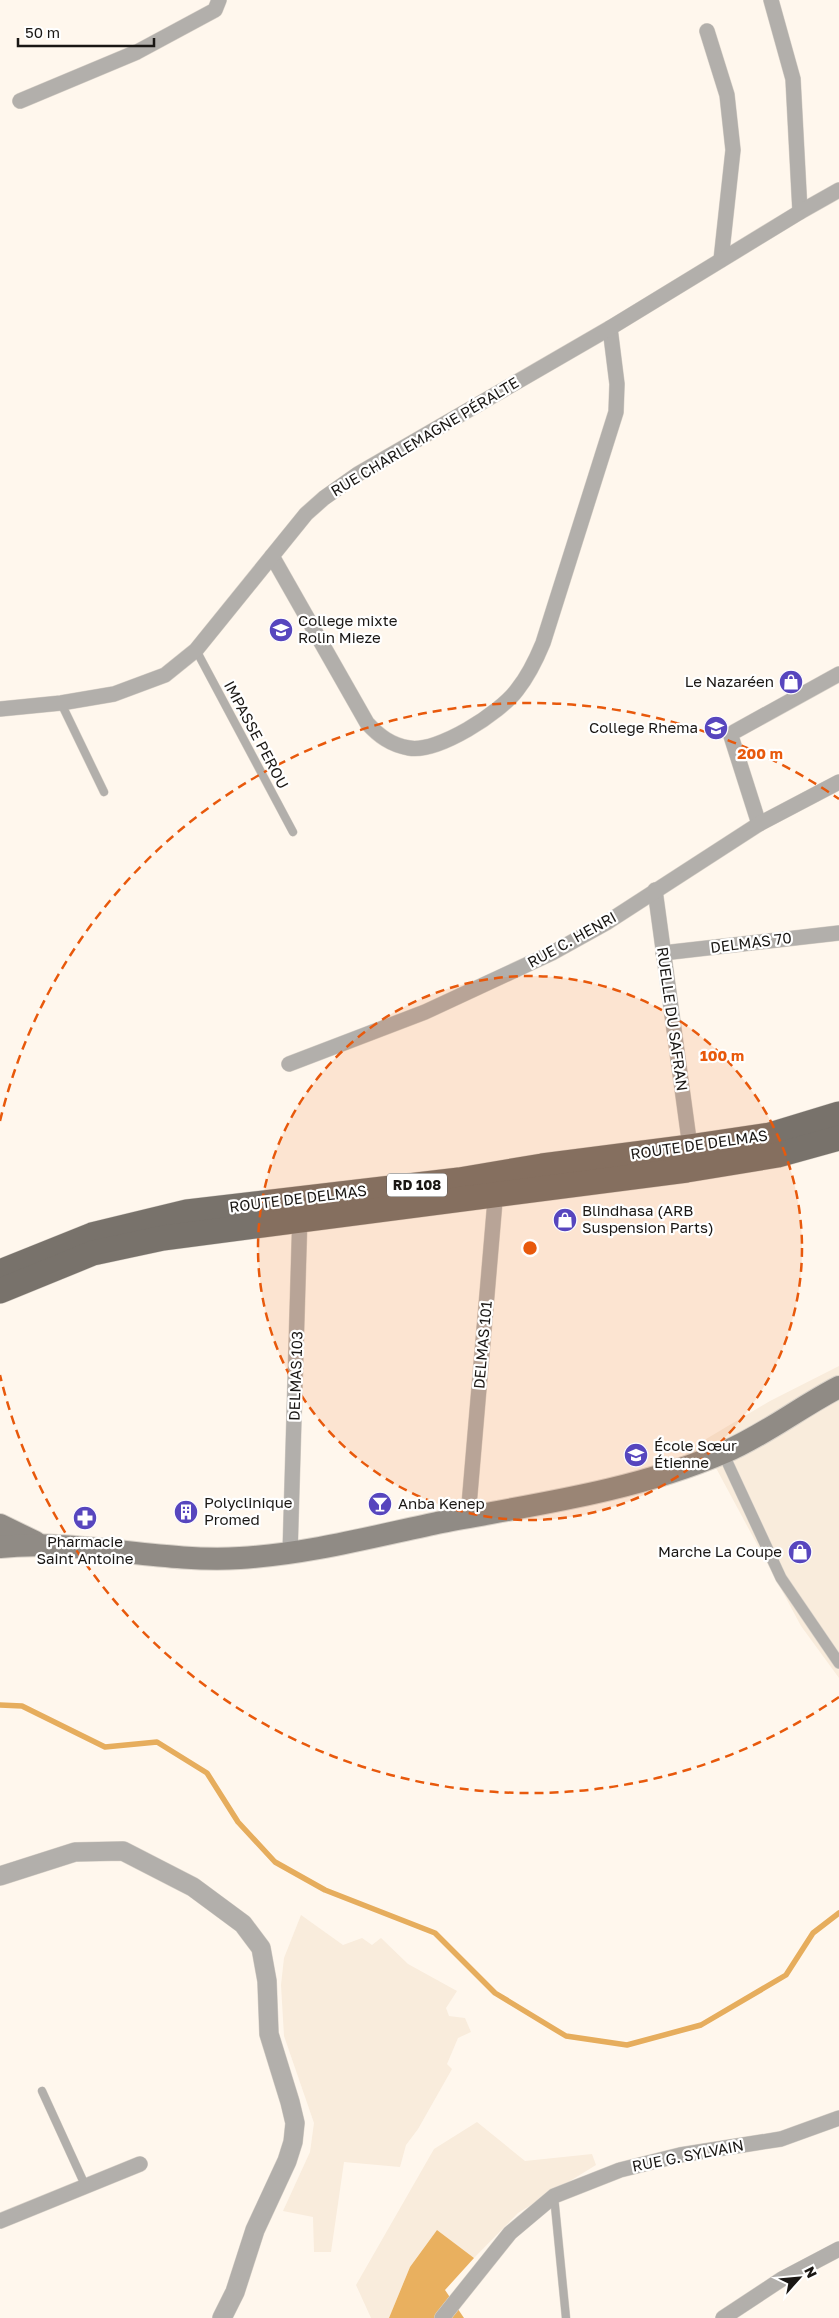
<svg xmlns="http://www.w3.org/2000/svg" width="839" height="2318" viewBox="0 0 839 2318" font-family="'Golos Text',sans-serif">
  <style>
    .built { fill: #f9ecdc }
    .forest { fill: #e9b05f }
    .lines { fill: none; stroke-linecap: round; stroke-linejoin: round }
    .stream { stroke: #e6ad5d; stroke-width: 5.5 }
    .service-casing { stroke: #dad3ca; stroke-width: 9 }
    .pedestrian-casing { stroke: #dad3ca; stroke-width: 12 }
    .minor-casing { stroke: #dad3ca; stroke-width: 16 }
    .tertiary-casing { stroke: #dad3ca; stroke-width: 20 }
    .secondary-casing { stroke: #dad3ca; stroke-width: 24 }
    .primary-casing { stroke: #dad3ca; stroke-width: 26 }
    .service { stroke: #b2afab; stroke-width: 8 }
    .pedestrian { stroke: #b2afab; stroke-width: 11 }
    .minor { stroke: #b2afab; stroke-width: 15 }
    .tertiary { stroke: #b2afab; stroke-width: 19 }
    .secondary { stroke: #908b85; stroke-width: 22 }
    .primary { stroke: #78726b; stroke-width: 25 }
    .ring { fill: none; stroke: #e8590c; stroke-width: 2.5; stroke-dasharray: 9 6 }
    .labels { text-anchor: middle; stroke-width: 4.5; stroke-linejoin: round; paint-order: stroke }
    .shield { fill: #fff; stroke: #5f5d5a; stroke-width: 1 }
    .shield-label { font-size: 14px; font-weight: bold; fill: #1a1714 }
    .street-label { font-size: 15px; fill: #1a1714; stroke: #fff }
    .poi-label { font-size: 15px; fill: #1a1714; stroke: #fff; text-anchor: start }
    .centre { fill: #e8590c; stroke: #fff; stroke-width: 2.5 }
    .ring-label { font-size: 15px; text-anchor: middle; font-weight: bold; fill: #e8590c; stroke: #fff; stroke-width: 4.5; stroke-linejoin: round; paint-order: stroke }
  </style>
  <rect width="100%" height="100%" fill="#fff7ed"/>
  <!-- built -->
  <g class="built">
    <path d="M839,1366V1678L801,1626L716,1468L691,1477L686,1451L770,1401Z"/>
    <path d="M301,1915L343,1945L362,1938L372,1945L381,1938L408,1964L457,1991L446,2008L449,2016L465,2018L471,2032L458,2038L447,2064L452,2069L418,2129L406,2145L400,2167L344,2162L331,2252H314L313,2217L283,2211L310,2152L314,2123L284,2036L281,1985L284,1958Z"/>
    <path d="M477,2122L525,2161L592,2154L596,2165L518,2213L474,2258L437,2230L410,2267L389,2318H371L356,2285L434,2149Z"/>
  </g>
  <!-- forest -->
  <path class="forest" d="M437,2230L474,2258L445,2290L464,2318H389L410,2267Z"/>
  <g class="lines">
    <!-- stream -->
    <path class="stream" d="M0,1705L22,1706L105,1747L157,1742L207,1773L238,1822L275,1862L325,1890L435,1933L495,1993L566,2036L627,2045L701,2025L786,1975L813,1933L839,1913"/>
    <!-- service casing -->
    <g class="service-casing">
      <g id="service">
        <path d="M196,650L293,832"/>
        <path d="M61,703L104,792"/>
        <path d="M42,2091L85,2185"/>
        <path d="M554,2196L566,2318"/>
      </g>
    </g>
    <!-- pedestrian casing -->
    <g class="pedestrian-casing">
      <path id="pedestrian" d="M723,1453L781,1578L839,1663"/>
    </g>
    <!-- minor casing -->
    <g class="minor-casing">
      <g id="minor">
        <path d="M771,0L793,79L800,212"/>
        <path d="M707,31L727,95L733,150L721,260"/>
        <path d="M20,101L137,52L215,10L219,0"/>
        <path d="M272,556L367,723C379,736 391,745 409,748C438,753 500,713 517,690C529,675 536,660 543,643L616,412L617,384L610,328"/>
        <path d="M0,709L61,703L114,694L165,675L196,650L306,514L324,498L358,474L610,328L800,212L839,190"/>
        <path d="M759,824L731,736L734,732L839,674"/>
        <path d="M655,890L690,1147"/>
        <path d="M663,953L839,933"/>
        <path d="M289,1064L425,1012L552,953L606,923L759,824L839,782"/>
        <path d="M468,1517L496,1189"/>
        <path d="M290,1554L300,1213"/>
        <path d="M0,2221L140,2164"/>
        <path d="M442,2318L510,2233L554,2196L620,2170L680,2155L781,2139L839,2118"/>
        <path d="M723,2318L782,2279L839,2249"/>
      </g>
    </g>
    <!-- tertiary casing -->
    <g class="tertiary-casing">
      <path id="tertiary" d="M0,1876L75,1852L123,1851L193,1887L243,1924L261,1948L267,1981L269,2034L290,2102L295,2123L293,2142L287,2161L255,2230L235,2292L222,2318"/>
    </g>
    <!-- secondary casing -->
    <g class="secondary-casing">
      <g id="secondary">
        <path d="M0,1525L35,1542"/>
        <path d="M0,1547C80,1539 160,1563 240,1558C308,1554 375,1536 442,1522C537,1504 635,1491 725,1452C765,1435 800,1407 839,1387"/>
      </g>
    </g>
    <!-- primary casing -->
    <g class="primary-casing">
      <g id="primary">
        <path d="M0,1272L92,1235L187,1212L459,1180L542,1166L690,1147L770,1135L839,1114"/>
        <path d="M0,1291L93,1253L163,1238L687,1170L778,1155L839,1138"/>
      </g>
    </g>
    <!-- service -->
    <use href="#service" class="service"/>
    <!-- pedestrian -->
    <use href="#pedestrian" class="pedestrian"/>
    <!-- minor -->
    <use href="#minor" class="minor"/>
    <!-- tertiary -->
    <use href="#tertiary" class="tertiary"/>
    <!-- secondary -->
    <use href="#secondary" class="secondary"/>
    <!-- primary -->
    <use href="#primary" class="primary"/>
  </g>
  <!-- distance rings -->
  <circle cx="530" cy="1248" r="272" fill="#e8590c" fill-opacity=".12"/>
  <g class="ring">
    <circle cx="530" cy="1248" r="272"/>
    <path d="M839 1697A545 545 0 0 1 0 1375M0 1121A545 545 0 0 1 839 799"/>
  </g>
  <!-- icons -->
  <defs>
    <g id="school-disc" transform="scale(1.25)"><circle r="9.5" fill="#5746be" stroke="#fff"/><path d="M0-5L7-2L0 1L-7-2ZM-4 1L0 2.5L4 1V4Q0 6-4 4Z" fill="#fff"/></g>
    <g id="shop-disc" transform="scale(1.25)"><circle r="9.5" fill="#5746be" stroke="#fff"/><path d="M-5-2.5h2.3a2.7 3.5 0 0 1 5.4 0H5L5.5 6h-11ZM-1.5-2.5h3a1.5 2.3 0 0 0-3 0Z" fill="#fff"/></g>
    <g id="bar-disc" transform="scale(1.25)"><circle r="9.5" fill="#5746be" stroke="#fff"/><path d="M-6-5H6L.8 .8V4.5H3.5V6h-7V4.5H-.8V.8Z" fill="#fff"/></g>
    <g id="building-disc" transform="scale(1.25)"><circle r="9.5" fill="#5746be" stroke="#fff"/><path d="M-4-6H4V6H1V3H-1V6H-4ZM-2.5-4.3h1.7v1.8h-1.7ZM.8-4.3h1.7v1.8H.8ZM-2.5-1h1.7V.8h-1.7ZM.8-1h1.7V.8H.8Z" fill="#fff"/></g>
    <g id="pharmacy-disc" transform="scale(1.25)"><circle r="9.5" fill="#5746be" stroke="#fff"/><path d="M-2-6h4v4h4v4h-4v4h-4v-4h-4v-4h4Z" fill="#fff"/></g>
  </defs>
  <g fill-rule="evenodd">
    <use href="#school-disc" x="281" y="630"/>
    <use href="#shop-disc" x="791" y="682"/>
    <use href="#school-disc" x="716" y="728"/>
    <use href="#shop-disc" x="565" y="1220"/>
    <use href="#school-disc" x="636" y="1455"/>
    <use href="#bar-disc" x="380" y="1504"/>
    <use href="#building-disc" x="186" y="1512"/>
    <use href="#pharmacy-disc" x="85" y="1518"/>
    <use href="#shop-disc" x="800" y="1552"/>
  </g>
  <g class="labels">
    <!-- shield labels -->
    <rect class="shield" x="387" y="1173.5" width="60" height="23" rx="4"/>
    <g class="shield-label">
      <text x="417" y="1190">RD 108</text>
    </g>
    <!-- street labels -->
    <g class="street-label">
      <text transform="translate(425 437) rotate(-31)" y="5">RUE CHARLEMAGNE PÉRALTE</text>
      <text transform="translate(256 735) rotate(62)" y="5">IMPASSE PEROU</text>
      <text transform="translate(572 940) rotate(-29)" y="5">RUE C. HENRI</text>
      <text transform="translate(751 943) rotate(-7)" y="5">DELMAS 70</text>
      <text transform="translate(672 1019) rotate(82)" y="5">RUELLE DU SAFRAN</text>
      <text transform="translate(699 1145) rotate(-8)" y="5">ROUTE DE DELMAS</text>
      <text transform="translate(298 1199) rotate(-7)" y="5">ROUTE DE DELMAS</text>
      <text transform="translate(483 1345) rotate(-85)" y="5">DELMAS 101</text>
      <text transform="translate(296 1376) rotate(-88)" y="5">DELMAS 103</text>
      <text transform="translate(688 2156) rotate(-11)" y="5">RUE G. SYLVAIN</text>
    </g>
    <!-- poi labels -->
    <g class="poi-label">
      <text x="298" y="626">College mixte<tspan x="298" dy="17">Rolin Mieze</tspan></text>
      <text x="774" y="687" text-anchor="end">Le Nazaréen</text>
      <text x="698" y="733" text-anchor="end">College Rhema</text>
      <text x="582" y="1216">Blindhasa (ARB<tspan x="582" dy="17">Suspension Parts)</tspan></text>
      <text x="654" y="1451">École Sœur<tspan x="654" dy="17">Étienne</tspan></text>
      <text x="204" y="1508">Polyclinique<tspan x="204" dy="17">Promed</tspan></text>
      <text x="398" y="1509">Anba Kenep</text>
      <text x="85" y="1547" text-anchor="middle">Pharmacie<tspan x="85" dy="17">Saint Antoine</tspan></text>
      <text x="782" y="1557" text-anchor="end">Marche La Coupe</text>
    </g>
  </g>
  <circle cx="530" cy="1248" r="8" class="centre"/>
  <g class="ring-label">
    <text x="760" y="759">200 m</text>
    <text x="722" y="1061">100 m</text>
  </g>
  <!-- north arrow -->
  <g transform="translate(799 2278) rotate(63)" stroke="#ffffff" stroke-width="4" paint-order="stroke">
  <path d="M0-4L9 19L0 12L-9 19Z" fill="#1a1714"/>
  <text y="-8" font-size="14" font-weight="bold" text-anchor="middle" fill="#1a1714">N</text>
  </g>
  <!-- scale -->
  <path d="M18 38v8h136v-8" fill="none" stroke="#1a1714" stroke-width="2.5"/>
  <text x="25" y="38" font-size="15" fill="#1a1714" stroke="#ffffff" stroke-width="4" paint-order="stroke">50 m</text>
</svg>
